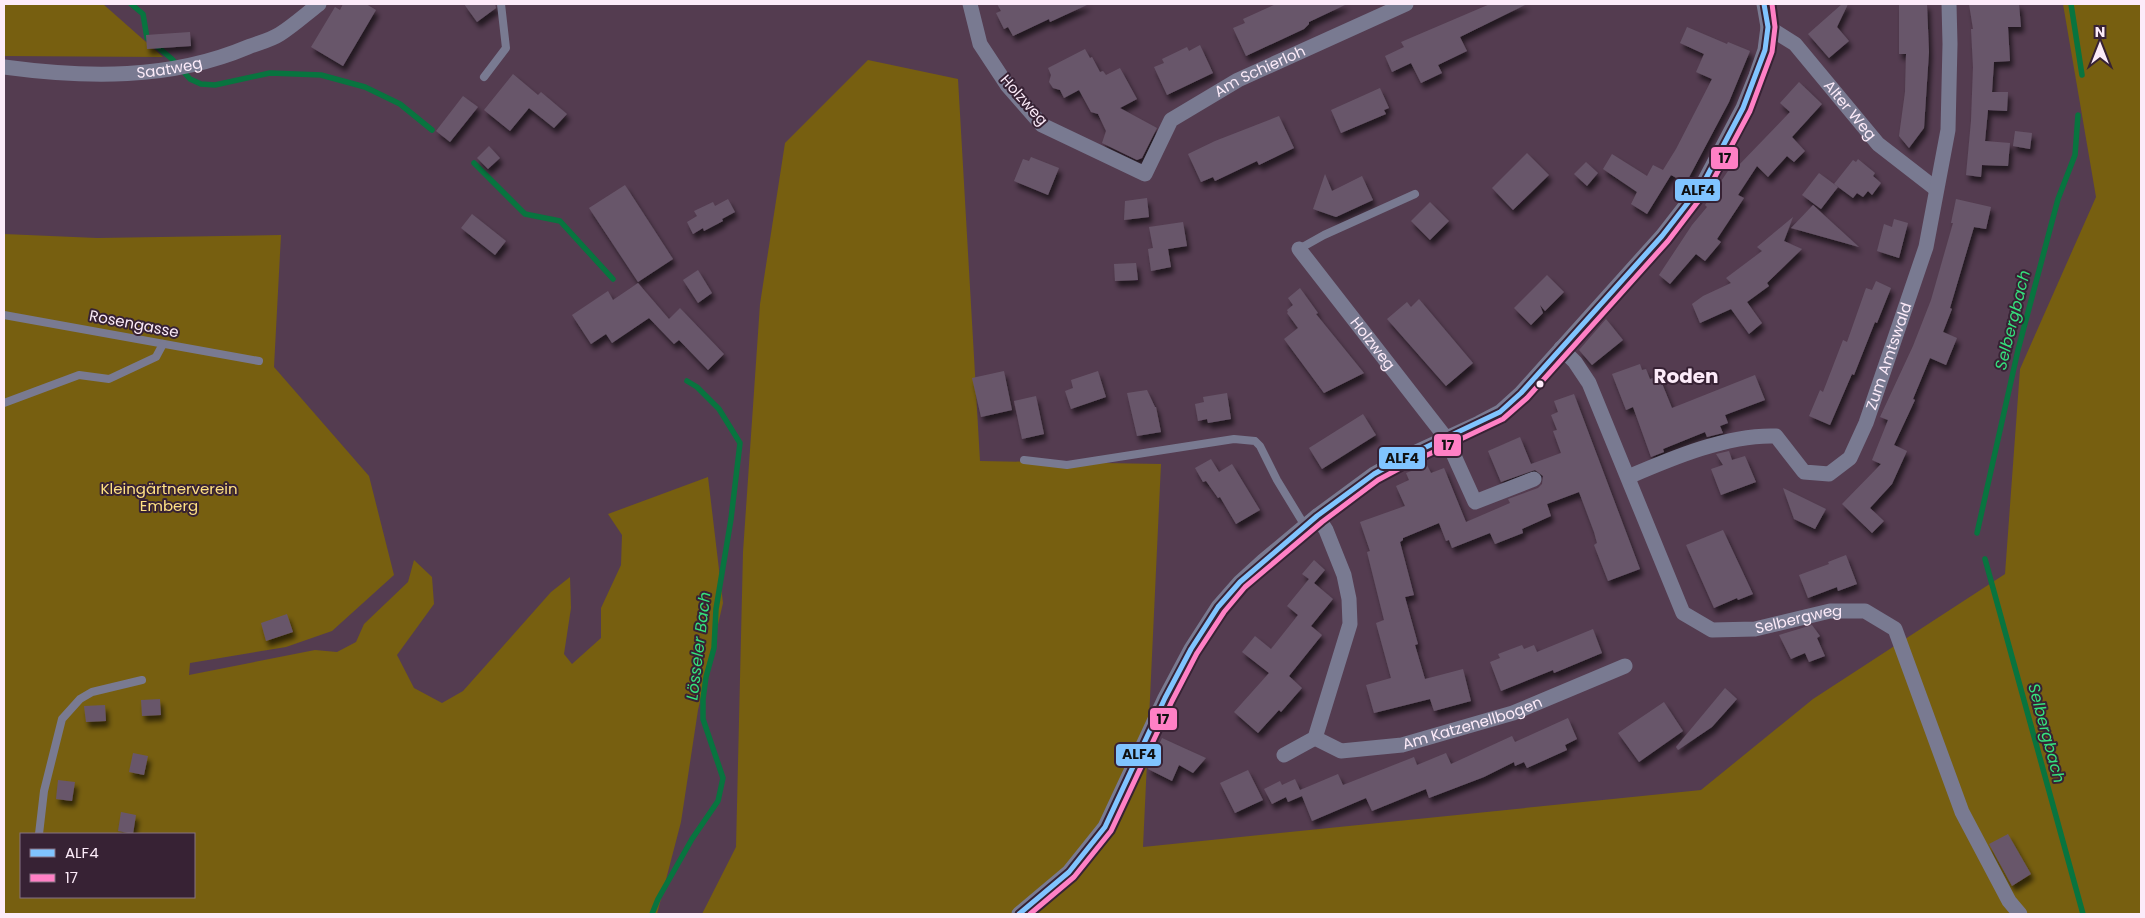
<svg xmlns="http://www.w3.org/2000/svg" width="2145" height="918" viewBox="0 0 2145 918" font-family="Poppins,sans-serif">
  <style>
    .green { fill: #775f10; fill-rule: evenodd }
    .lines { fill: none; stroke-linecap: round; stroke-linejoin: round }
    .stream { stroke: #08743f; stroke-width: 5.5 }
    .building { fill: #68576a; filter: url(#shadow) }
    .lane { stroke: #797a91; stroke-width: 8 }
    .street { stroke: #797a91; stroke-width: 15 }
    .bus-1-casing { stroke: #372234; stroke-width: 9 }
    .bus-2-casing { stroke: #372234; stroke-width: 9 }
    .bus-1 { stroke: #80c4ff; stroke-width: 5 }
    .bus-2 { stroke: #ff80c5; stroke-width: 5 }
    .bus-dot { fill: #fcebf9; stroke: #372234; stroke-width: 2 }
    .labels { text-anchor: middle; stroke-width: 4; stroke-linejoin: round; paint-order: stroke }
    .street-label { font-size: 15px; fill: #fcebf9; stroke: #372234 }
    .park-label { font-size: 15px; fill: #ffe184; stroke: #372234 }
    .water-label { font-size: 16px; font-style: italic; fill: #35e27d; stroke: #372234 }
    .district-label { font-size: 20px; font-weight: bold; fill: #fcebf9; stroke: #372234 }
    .line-badge { stroke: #372234; stroke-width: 2 }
    .pale-badge-label { font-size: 14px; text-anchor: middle; font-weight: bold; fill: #111 }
  </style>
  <defs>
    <filter id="shadow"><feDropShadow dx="3" dy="5.5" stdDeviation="2.5" flood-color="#0009"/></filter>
  </defs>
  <rect width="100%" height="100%" fill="#543c50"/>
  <!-- green -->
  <g class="green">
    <path d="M4,4H103L163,57L4,56Z"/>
    <path d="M2063,4H2141V914H702L736,847L743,552L760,304L785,143L868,60L958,79L980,461L1161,464L1143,847L1701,790L1813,699L2005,574L2020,369L2096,197Z"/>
    <path d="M4,234L97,238L281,235L274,367L369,476L394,575L332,631L286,647L190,663L189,675L315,650L337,652L356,642L364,624L408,582L414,560L432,577L434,604L397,655L414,688L442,703L463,691L551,592L570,577L571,608L564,654L572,664L601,638V608L621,565L622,535L608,514L708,477L723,603L698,710L681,822L657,914H4ZM21,834H194V897H21Z"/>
  </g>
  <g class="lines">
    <!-- stream -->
    <g class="stream">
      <path d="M131,4L143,14L147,38L172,59L190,79L201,84L215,85L270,73L321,75L365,87L400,104L432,130"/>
      <path d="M2071,4L2082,75"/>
      <path d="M474,163L525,214L560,221L613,279"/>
      <path d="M1977,533L2018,350L2058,199L2075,155L2078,115"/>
      <path d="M1985,559L2083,914"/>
      <path d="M652,914L658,899L692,839L718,801L723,778L703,719V699L706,677L714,648L716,609L731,519L740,443L719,409L697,387L687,381"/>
    </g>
  </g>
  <!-- building -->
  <g class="building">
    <path d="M343,4H366L376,10L343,66L311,47L335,7L340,10Z"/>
    <path d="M464,4H495L496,8L477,22Z"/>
    <path d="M997,4H1089L1050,22L1049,19L1013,36L1008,27L1004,29L996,13L1001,11Z"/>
    <path d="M1276,4H1347L1309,22V24L1304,29L1246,56L1233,28L1245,23L1243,19Z"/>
    <path d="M1490,4H1527L1460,37L1467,51L1438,65L1442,73L1421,83L1411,63L1392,72L1385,56L1404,47L1401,42Z"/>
    <path d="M1842,4H1848L1837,27L1849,41L1829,58L1808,34Z"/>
    <path d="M1899,4H1927L1929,52L1924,128L1909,148L1899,136L1905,92L1906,54H1899Z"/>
    <path d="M1969,4H1990V5L2019,4L2021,27H2008L2010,61L1994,62L1992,92H2008L2007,111L1988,110L1985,141L2010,143L2008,166L1982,165L1981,177L1966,175L1971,121L1973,67L1971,29H1973Z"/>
    <path d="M1687,27L1727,44L1728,42L1750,51L1729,102L1686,183L1669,174L1671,175L1647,214L1631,204L1637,192L1603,169L1612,154L1647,176L1653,165L1663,170L1676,149L1712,79L1696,72L1704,54L1680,43Z"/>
    <path d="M190,32L191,46L147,49L146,35Z"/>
    <path d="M1200,45L1213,73L1167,95L1154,67L1164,63L1162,59L1187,47L1189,51Z"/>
    <path d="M1085,49L1090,58L1092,57L1100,72L1103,71L1106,75L1120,68L1137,99L1120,108L1157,128L1142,158L1137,160L1102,143L1106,131L1098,114L1091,112L1079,90L1064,98L1060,90L1053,88L1049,82L1051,75L1048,68Z"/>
    <path d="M513,74L538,95L541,92L567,114L554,128L529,108L510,131L484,110Z"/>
    <path d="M1799,82L1822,104L1792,137L1805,151L1794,162L1787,156L1768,177L1757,166L1738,195L1744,198L1717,239L1721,242L1705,261L1696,254L1670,284L1659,275L1692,225L1707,207L1705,205L1732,165L1737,167L1790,112L1780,103Z"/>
    <path d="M1380,88L1389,108L1384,110L1386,114L1341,133L1331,110Z"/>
    <path d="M463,96L478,107L450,142L436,131Z"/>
    <path d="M1279,116L1294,148L1259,165L1257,161L1215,181L1213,177L1201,182L1188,154L1215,141Z"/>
    <path d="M2015,131L2032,133L2030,149L2013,146Z"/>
    <path d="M489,146L500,158L488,169L477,158Z"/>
    <path d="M1527,153L1549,175L1513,210L1492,188Z"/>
    <path d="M1031,157L1059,168L1048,195L1014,181L1023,159L1029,161Z"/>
    <path d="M1858,159L1875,173L1873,176L1881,183L1872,195L1868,191L1863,197L1857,193L1853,198L1834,184L1853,160L1856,162Z"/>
    <path d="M1586,162L1598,173L1587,186L1574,174Z"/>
    <path d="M1819,173L1838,187L1821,209L1802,195Z"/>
    <path d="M1325,174L1332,191L1362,176L1373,200L1336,217L1313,209Z"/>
    <path d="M625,185L673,259L638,282L589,208Z"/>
    <path d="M1147,198L1149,217L1124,220L1125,201Z"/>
    <path d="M728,199L735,212L722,219L723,221L704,231L703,228L693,234L687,222L697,216L694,211L713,202L715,206Z"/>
    <path d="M1956,199L1991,207L1986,229L1974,227L1950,308L1952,309L1943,332L1957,338L1946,365L1930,358L1913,399L1915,400L1894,445L1907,451L1892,484L1870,508L1884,521L1872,533L1842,504L1881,464L1872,460L1888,420L1880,417L1913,346L1931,300L1953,223H1951Z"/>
    <path d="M1430,202L1449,221L1430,240L1411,221Z"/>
    <path d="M1813,205L1859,247L1791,228Z"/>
    <path d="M472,214L506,241L495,255L461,228Z"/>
    <path d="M1793,217L1784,241L1802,249L1767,283L1769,286L1747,302L1762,323L1749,334L1731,309L1700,323L1692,304L1703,296L1731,283L1726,278L1762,251L1757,247Z"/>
    <path d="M1894,219L1908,223L1899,258L1877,251L1884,224L1892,227Z"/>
    <path d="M1183,222L1187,246L1168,249L1171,267L1151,271L1148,249L1153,248L1149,227Z"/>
    <path d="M1136,263L1138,280L1115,281L1114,264Z"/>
    <path d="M698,270L712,293L698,303L683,280Z"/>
    <path d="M1547,275L1564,292L1545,311L1540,305L1543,313L1531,325L1514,308Z"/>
    <path d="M1876,281L1891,288L1877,323L1875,322L1854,375L1852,374L1830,425L1809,416L1820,390L1823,392L1843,340L1847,342L1866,288L1872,290Z"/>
    <path d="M638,283L669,319L680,308L724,354L708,370L679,340L674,344L649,318L612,343L606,334L591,344L572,315L608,291L613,300Z"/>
    <path d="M1300,288L1318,313L1316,314L1364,373L1324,393L1284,339L1298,328L1287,313L1288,312L1287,310L1293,305L1288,298Z"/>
    <path d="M1419,299L1473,363L1446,386L1387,319L1407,302L1411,307Z"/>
    <path d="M1606,319L1623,340L1592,365L1579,350Z"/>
    <path d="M1640,364L1642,370L1646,369L1650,379L1659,376L1672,408L1755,375L1765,400L1725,415L1728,423L1720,426L1723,433L1707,437L1705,432L1663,449L1664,452L1651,457L1633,407L1626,410L1612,374Z"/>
    <path d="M1004,371L1012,410L981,417L972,378Z"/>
    <path d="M1098,371L1106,397L1071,409L1065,391L1073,388L1071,380Z"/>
    <path d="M1147,390L1155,407H1156L1161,432L1137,436L1127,393Z"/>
    <path d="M1227,393L1231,419L1208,423L1207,419L1198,421L1195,404L1204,402L1203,397Z"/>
    <path d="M1574,394L1640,569L1608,581L1594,545L1597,543L1594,532L1579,492L1547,504L1551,516L1522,529L1523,533L1495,544L1490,533L1452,548L1449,540L1446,541L1439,523L1403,538V540L1400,542L1414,595L1405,597L1418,644L1415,645L1425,679L1463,669L1471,701L1434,711L1430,699L1374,713L1366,685L1391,678L1376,623L1384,620L1367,552L1370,551L1360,522L1405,506L1396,486L1409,480L1406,473L1427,465L1431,473L1444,468L1466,522L1510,503L1508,499L1538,488L1542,484L1543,476L1535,470L1501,482L1488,451L1520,437L1531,464L1561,453L1553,431L1557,430L1551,415L1558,412L1554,401Z"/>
    <path d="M1036,396L1044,434L1022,439L1014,401Z"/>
    <path d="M1363,414L1376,435L1322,469L1309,448Z"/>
    <path d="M1729,451L1732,460L1745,456L1756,482L1721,495L1711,469L1723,465L1716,454Z"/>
    <path d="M1211,459L1219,472L1232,464L1260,510L1236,524L1220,497L1218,498L1206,481L1203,482L1195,468Z"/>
    <path d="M1783,488L1826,509L1815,529L1794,519Z"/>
    <path d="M1723,530L1753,594L1738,600L1737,598L1714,608L1686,545Z"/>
    <path d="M1846,555L1857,584L1838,591L1837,587L1808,598L1799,575L1829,564L1828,562Z"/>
    <path d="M1314,560L1325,570L1314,583L1333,599L1311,626L1322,635L1289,676L1302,688L1281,712L1279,710L1258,733L1234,712L1269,673L1242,652L1255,636L1271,649L1298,615L1287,606L1309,579L1302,574Z"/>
    <path d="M287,614L293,632L266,641L261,623Z"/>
    <path d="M1812,625L1820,636L1817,638L1825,656L1809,662L1805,653L1791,659L1779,635Z"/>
    <path d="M1593,629L1602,653L1554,673L1553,670L1501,691L1490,662L1500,658L1498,654L1522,645L1524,649L1534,645L1537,652Z"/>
    <path d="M1725,688L1737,699L1712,727L1678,750L1676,747Z"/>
    <path d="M160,699L161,715L142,716L141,700Z"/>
    <path d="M1664,702L1683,731L1639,762L1618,733Z"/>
    <path d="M105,705L106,721L86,722L84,706Z"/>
    <path d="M1568,718L1577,739L1565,745L1567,750L1527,768L1524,762L1515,766L1514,762L1484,777L1429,798L1426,789L1372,811L1366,798L1312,821L1302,796L1288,802L1286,797L1272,804L1264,789L1280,781L1282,785L1295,779L1300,790L1338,774L1343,785L1414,757L1417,765L1446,753L1451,764L1512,736L1515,742Z"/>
    <path d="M1162,738L1186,749L1206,758L1193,773L1179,765L1172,781L1148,769Z"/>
    <path d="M133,753L148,756L144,775L129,772Z"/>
    <path d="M1248,770L1263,800L1235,813L1220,783Z"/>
    <path d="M58,780L75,782L72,801L56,799Z"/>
    <path d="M121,812L136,815L133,834L118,831Z"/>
    <path d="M2008,834L2031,874L2012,886L1989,844Z"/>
  </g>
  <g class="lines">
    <!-- lane -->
    <g class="lane">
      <path d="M484,77L506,48L501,4"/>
      <path d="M1299,249L1324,235L1415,194"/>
      <path d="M4,315L259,361"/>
      <path d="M4,403L79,375L109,379L156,357L163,344"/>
      <path d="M1024,460L1067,465L1234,439L1255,441L1260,446L1277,480L1305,526"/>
      <path d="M39,834L44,791L62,719L80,699L92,692L142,680"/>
    </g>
    <!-- street -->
    <g class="street">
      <path id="s1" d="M970,4L980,44L1007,85L1042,125L1145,174L1171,120L1238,80L1406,4"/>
      <path id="s2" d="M1768,27L1795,44L1878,144L1936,189"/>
      <path id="s3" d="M4,67C86,78 170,80 248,47C258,43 271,40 280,34C294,25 306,14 319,4"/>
      <path id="s4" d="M1299,249L1446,438L1475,502L1534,479"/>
      <path id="s5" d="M1561,348L1575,362L1589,383L1683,613L1712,630L1755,629L1830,611H1865L1895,629L1962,812L2009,901L2020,914"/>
      <path id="s6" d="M1628,477C1672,458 1729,434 1776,436L1804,472L1829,474L1850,458L1866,423L1926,247L1948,130L1950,44L1949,4"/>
      <path id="s7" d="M1315,738L1341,751L1402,745L1513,713L1625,666"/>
      <path d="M1284,755L1315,738L1350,624L1349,599L1344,575L1326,530L1317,516"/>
      <path d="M1019,914L1069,872L1105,827L1165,698L1191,649L1218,607L1240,582L1263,561L1317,516L1374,474L1401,459L1479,423L1500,412L1521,393L1662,236L1704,182L1743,108L1756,76L1765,50L1768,27L1764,4"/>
    </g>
    <!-- bus-1 casing -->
    <g class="bus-1-casing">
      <path id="bus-1" d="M1019,914L1069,872L1105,827L1165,698L1191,649L1218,607L1240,582L1317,516L1374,474L1401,459L1500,412L1521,393L1662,236L1704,182L1743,108L1765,50L1768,27L1764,4"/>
    </g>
    <!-- bus-2 casing -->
    <g class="bus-2-casing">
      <path id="bus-2" d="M1030,914L1074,877L1111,831L1172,701L1197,653L1224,612L1245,587L1322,522L1378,480L1404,466L1503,419L1527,398L1668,241L1710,186L1750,111L1772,52L1775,27L1772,4"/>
    </g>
    <!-- bus-1 -->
    <use href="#bus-1" class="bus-1"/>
    <!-- bus-2 -->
    <use href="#bus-2" class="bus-2"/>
  </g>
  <!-- markers -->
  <circle class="bus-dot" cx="1540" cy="384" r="4.5"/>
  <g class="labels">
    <!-- street labels -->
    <g class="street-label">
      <text dy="5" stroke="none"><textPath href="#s3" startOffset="166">Saatweg</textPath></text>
      <text dy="5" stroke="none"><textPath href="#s1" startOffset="419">Am Schierloh</textPath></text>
      <text transform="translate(1024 100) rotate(48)" y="5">Holzweg</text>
      <text dy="5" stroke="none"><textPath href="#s2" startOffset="118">Alter Weg</textPath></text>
      <text transform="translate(134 324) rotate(11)" y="5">Rosengasse</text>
      <text dy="5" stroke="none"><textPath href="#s4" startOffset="120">Holzweg</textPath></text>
      <text dy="5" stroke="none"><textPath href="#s6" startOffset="361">Zum Amtswald</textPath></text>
      <text dy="5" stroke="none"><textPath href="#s5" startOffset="415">Selbergweg</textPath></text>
      <text dy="5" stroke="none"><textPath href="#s7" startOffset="164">Am Katzenellbogen</textPath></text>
    </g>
    <!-- park labels -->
    <g class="park-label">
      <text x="169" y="494">Kleingärtnerverein<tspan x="169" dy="17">Emberg</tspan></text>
    </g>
    <!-- water labels -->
    <g class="water-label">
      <text transform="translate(2012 320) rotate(-76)" y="6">Selbergbach</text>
      <text transform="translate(698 646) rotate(-83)" y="6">Lösseler Bach</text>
      <text transform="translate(2047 733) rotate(75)" y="6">Selbergbach</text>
    </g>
    <!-- district labels -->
    <g class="district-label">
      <text x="1686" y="383">Roden</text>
    </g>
  </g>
  <g class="line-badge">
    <rect x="1710" y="146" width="29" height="24" rx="5" fill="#ff80c5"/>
    <rect x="1674" y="178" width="47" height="24" rx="5" fill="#80c4ff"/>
    <rect x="1433" y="433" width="29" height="24" rx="5" fill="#ff80c5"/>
    <rect x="1378" y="446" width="48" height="24" rx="5" fill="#80c4ff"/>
    <rect x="1149" y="707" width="29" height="24" rx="5" fill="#ff80c5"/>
    <rect x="1115" y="743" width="47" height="24" rx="5" fill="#80c4ff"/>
  </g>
  <g class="pale-badge-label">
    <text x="1725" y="163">17</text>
    <text x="1698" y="195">ALF4</text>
    <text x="1448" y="450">17</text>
    <text x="1402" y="463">ALF4</text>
    <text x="1163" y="724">17</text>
    <text x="1139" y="759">ALF4</text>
  </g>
  <!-- border -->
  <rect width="2145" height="918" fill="none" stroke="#fcebf9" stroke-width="10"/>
  <!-- legend -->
  <rect x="20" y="833" width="175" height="65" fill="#372234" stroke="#867283"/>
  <rect x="30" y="849" width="25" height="8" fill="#80c4ff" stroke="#867283"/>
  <text x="65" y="858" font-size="15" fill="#fcebf9">ALF4</text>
  <rect x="30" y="874" width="25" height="8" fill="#ff80c5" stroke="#867283"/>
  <text x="65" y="883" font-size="15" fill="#fcebf9">17</text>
  <!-- north arrow -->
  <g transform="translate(2100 45)" stroke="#372234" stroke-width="4" paint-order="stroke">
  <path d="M0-4L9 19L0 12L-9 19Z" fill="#fcebf9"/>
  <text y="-8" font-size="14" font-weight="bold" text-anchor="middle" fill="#fcebf9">N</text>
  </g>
</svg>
